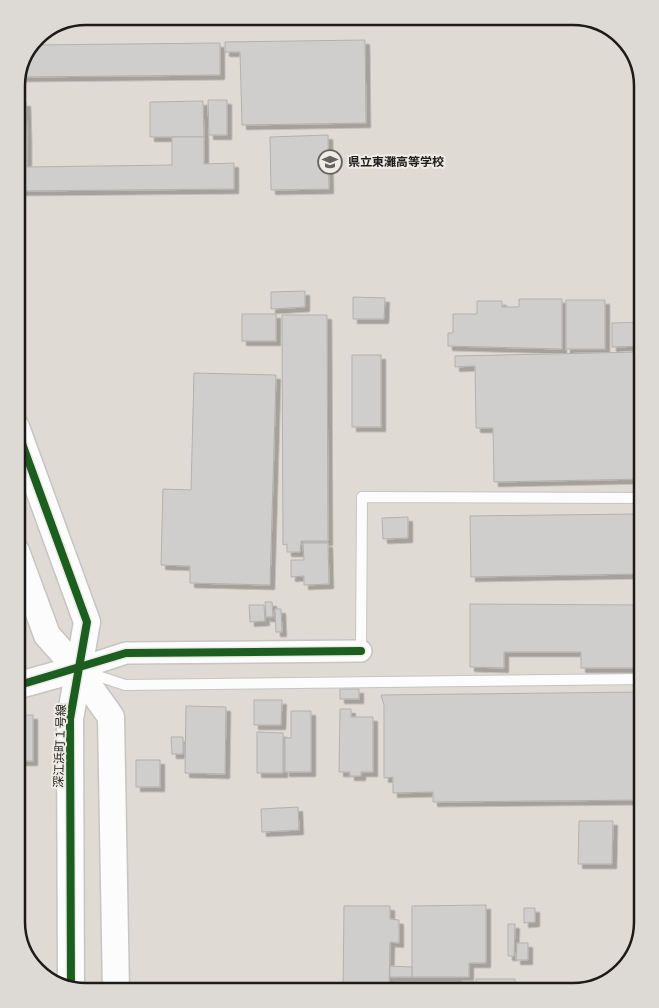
<svg xmlns="http://www.w3.org/2000/svg" width="659" height="1008" viewBox="0 0 659 1008" font-family="'PT Sans','Noto Sans JP',sans-serif">
  <style>
    .built { fill: #dfdad3 }
    .building { fill: #cfcecc; stroke: #b3b1b0; filter: url(#shadow) }
    .lines { fill: none; stroke-linecap: round; stroke-linejoin: round }
    .service-casing { stroke: #c6c5c3; stroke-width: 12 }
    .minor-casing { stroke: #c6c5c3; stroke-width: 24 }
    .tertiary-casing { stroke: #c6c5c3; stroke-width: 29 }
    .service { stroke: #fcfcfc; stroke-width: 10 }
    .minor { stroke: #fcfcfc; stroke-width: 21 }
    .tertiary { stroke: #fcfcfc; stroke-width: 26 }
    .cycleway-casing { stroke: #eeebe6; stroke-width: 11 }
    .cycleway { stroke: #1b5e20; stroke-width: 8 }
    .labels { text-anchor: middle; stroke-width: 4; stroke-linejoin: round; paint-order: stroke }
    .poi-label { font-size: 12px; font-weight: bold; fill: #1c1b19; stroke: #eeebe6; text-anchor: start }
    .street-label { font-size: 12px; fill: #1c1b19; stroke: #eeebe6 }
    .rim { fill: none; stroke: #1c1b19; stroke-width: 2.5 }
  </style>
  <defs>
    <filter id="shadow"><feDropShadow dx="4.5" dy="4.5" stdDeviation="0" flood-color="#0004"/></filter>
  </defs>
  <rect width="100%" height="100%" fill="#eceae8"/>
  <!-- built -->
  <path class="built" d="M86,16H577L612,28L634,51L643,86V922L633,957L608,983L573,992H82L51,982L25,957L16,922V82L37,36Z"/>
  <!-- building -->
  <g class="building">
    <path d="M365,40L366,123L242,125L240,52H225V42Z"/>
    <path d="M220,43V75L19,77L33,45Z"/>
    <path d="M208,100H227V135H209Z"/>
    <path d="M203,101L204,137H150V102Z"/>
    <path d="M16,102H26L27,137H16Z"/>
    <path d="M328,135L329,189L271,190L270,137Z"/>
    <path d="M16,137H27V167L172,165V137H204V164L234,163V189L16,191Z"/>
    <path d="M305,291V307L271,309V292Z"/>
    <path d="M353,297L385,298L384,319H353Z"/>
    <path d="M519,299H562V349L448,346V333H453V314H477V301H502V307H519Z"/>
    <rect x="566" y="300" width="39" height="49"/>
    <rect x="242" y="314" width="34" height="27"/>
    <path d="M282,315H327L328,541H301L300,552H287V544L283,545Z"/>
    <path d="M643,322V346L612,347V323Z"/>
    <path d="M643,352V479L494,482L493,428H476L475,366L455,367V356Z"/>
    <rect x="352" y="355" width="29" height="72"/>
    <path d="M194,373L276,375L270,585L190,583V566L161,565L163,489L191,490Z"/>
    <path d="M636,514L637,574L471,577L470,516Z"/>
    <path d="M408,517V538L383,539L382,518Z"/>
    <path d="M303,543H328L329,584L304,585V576L291,577V560H304Z"/>
    <path d="M265,602H272L273,617H266Z"/>
    <path d="M470,604L643,605V668H581V652H504V668L470,667Z"/>
    <path d="M249,605H264L265,621L250,622Z"/>
    <path d="M275,609H281L282,632H276Z"/>
    <rect x="340" y="689" width="19" height="10"/>
    <path d="M643,692V800L433,802V792L393,793V777L384,778V705L381,695Z"/>
    <path d="M254,700H282L281,725H254Z"/>
    <path d="M186,706L226,707L225,774L185,773Z"/>
    <path d="M340,709H351V717H373V772H361V776H350V772H339Z"/>
    <path d="M291,711H311V772H285V738H291Z"/>
    <rect x="16" y="715" width="17" height="46"/>
    <path d="M257,732L283,733V773H257Z"/>
    <path d="M171,737H183V754H172Z"/>
    <rect x="136" y="760" width="24" height="27"/>
    <path d="M298,807L299,830L262,832L261,809Z"/>
    <path d="M579,821H613L612,864H578Z"/>
    <path d="M486,905V963H469V977H412V906Z"/>
    <path d="M344,906H390V919L399,920V943L390,942L389,992H343Z"/>
    <path d="M524,908H535V922L524,923Z"/>
    <path d="M508,924H515L514,956H508Z"/>
    <path d="M517,943H528V960H516Z"/>
    <path d="M390,966L412,967V977H390Z"/>
    <rect x="476" y="979" width="39" height="13"/>
    <rect x="463" y="981" width="10" height="11"/>
  </g>
  <g class="lines">
    <!-- service casing -->
    <g class="service-casing">
      <g id="service">
        <path d="M361,651L362,497L643,498"/>
        <path d="M86,672L125,685L643,679"/>
      </g>
    </g>
    <!-- minor casing -->
    <g class="minor-casing">
      <path id="minor" d="M77,669L126,653L361,651"/>
    </g>
    <!-- tertiary casing -->
    <g class="tertiary-casing">
      <g id="tertiary">
        <path d="M16,427L87,622L70,719L71,988"/>
        <path d="M16,551L47,635L77,669L111,717L116,992"/>
        <path d="M16,686L77,669"/>
      </g>
    </g>
    <!-- service -->
    <use href="#service" class="service"/>
    <!-- minor -->
    <use href="#minor" class="minor"/>
    <!-- tertiary -->
    <use href="#tertiary" class="tertiary"/>
    <!-- cycleway casing -->
    <g class="cycleway-casing">
      <g id="cycleway">
        <path d="M16,427L87,622L70,719L71,988"/>
        <path d="M16,686L126,653L361,651"/>
      </g>
    </g>
    <!-- cycleway -->
    <use href="#cycleway" class="cycleway"/>
  </g>
  <!-- icons -->
  <defs>
    <g id="school-ring" transform="scale(1.25)"><circle r="9.5" fill="#eeebe6" stroke="#656361" stroke-width="1.5"/><path d="M0-5L7-2L0 1L-7-2ZM-4 1L0 2.5L4 1V4Q0 6-4 4Z" fill="#656361"/></g>
  </defs>
  <g fill-rule="evenodd">
    <use href="#school-ring" x="330" y="162"/>
  </g>
  <g class="labels">
    <!-- poi labels -->
    <g class="poi-label">
      <text x="348" y="166">県立東灘高等学校</text>
    </g>
    <!-- street labels -->
    <g class="street-label">
      <text transform="translate(60 746) rotate(-88)" y="4">深江浜町１号線</text>
    </g>
  </g>
  <!-- crop -->
  <path d="M0 0H659V1008H0ZM86 25H573A61 61 0 0 1 634 86V922A61 61 0 0 1 573 983H86A61 61 0 0 1 25 922V86A61 61 0 0 1 86 25Z" fill="#dddad6" fill-rule="evenodd"/>
  <path class="rim" d="M86 25H573A61 61 0 0 1 634 86V922A61 61 0 0 1 573 983H86A61 61 0 0 1 25 922V86A61 61 0 0 1 86 25Z"/>
</svg>
